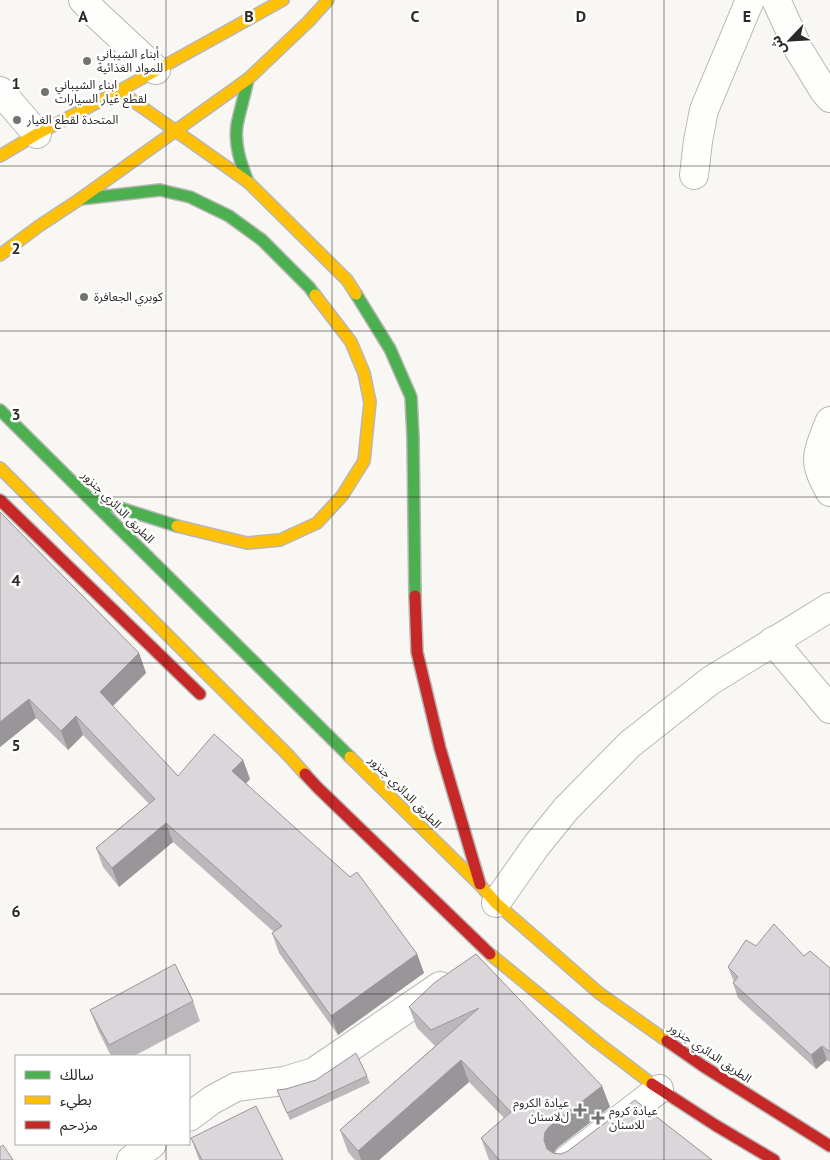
<svg xmlns="http://www.w3.org/2000/svg" width="830" height="1160" viewBox="0 0 830 1160" font-family="'PT Sans','Noto Sans Arabic',sans-serif">
  <style>
    .lines { fill: none; stroke-linecap: round; stroke-linejoin: round }
    .street-casing { stroke: #b8b7b5; stroke-width: 30 }
    .fast-casing { stroke: #b8b7b5; stroke-width: 14 }
    .slow-casing { stroke: #b8b7b5; stroke-width: 14 }
    .jam-casing { stroke: #b8b7b5; stroke-width: 14 }
    .street { stroke: #fefefd; stroke-width: 28 }
    .fast { stroke: #4caf50; stroke-width: 11 }
    .slow { stroke: #ffc107; stroke-width: 11 }
    .jam { stroke: #c62828; stroke-width: 11 }
    .wall { fill: #bbb8bb }
    .shaded-wall { fill: #999699 }
    .building { fill: #dad6da; stroke: #999699 }
    .grid { fill: none; stroke: #2b2a28; stroke-width: 1; stroke-opacity: 0.55 }
    .poi-dot { fill: #73726f; stroke: #fff; stroke-width: 2 }
    .labels { text-anchor: middle; stroke-width: 5; stroke-linejoin: round; paint-order: stroke }
    .poi-label { font-size: 12px; fill: #2b2a28; stroke: #fff; text-anchor: start }
    .street-label { font-size: 12px; fill: #2b2a28; stroke: #fff }
    .grid-label { font-size: 16px; text-anchor: middle; font-weight: bold; fill: #2b2a28; stroke: #fff; stroke-width: 5; stroke-linejoin: round; paint-order: stroke }
  </style>
  <rect width="100%" height="100%" fill="#f9f7f4"/>
  <g class="lines">
    <!-- street casing -->
    <g class="street-casing">
      <g id="street">
        <path d="M83,0L95,13L156,70"/>
        <path d="M776,0L799,50L824,91L830,98"/>
        <path d="M0,91L37,134"/>
        <path d="M694,175L698,141L704,110L750,0"/>
        <path d="M830,421C826,431 818,448 818,459C818,471 825,482 830,492"/>
        <path d="M773,641L830,709"/>
        <path d="M496,903L536,846L566,809L630,744L710,681L830,607"/>
        <path d="M189,1117L212,1100L236,1087L284,1081L314,1072L440,986"/>
        <path d="M131,1160L152,1144"/>
        <path d="M567,1160L659,1089"/>
      </g>
    </g>
    <!-- fast casing -->
    <g class="fast-casing">
      <g id="fast">
        <path d="M248,79C245,94 240,110 237,125C234,145 241,164 248,182"/>
        <path d="M80,199L160,190L190,197L229,216L262,240L309,287L315,295"/>
        <path d="M356,294L390,349L411,397L413,437L415,596"/>
        <path d="M0,410L350,757"/>
        <path d="M95,500L177,526"/>
      </g>
    </g>
    <!-- slow casing -->
    <g class="slow-casing">
      <g id="slow">
        <path d="M119,91L248,182L347,280L356,294"/>
        <path d="M0,156L37,134L119,91L283,0"/>
        <path d="M0,255L39,226L80,199L248,79L309,21L328,0"/>
        <path d="M0,468L288,755L305,774"/>
        <path d="M177,526L247,543L280,540L317,523L342,496L364,461L370,402L364,373L351,342L315,295"/>
        <path d="M350,757L481,886L496,903L599,993L667,1041"/>
        <path d="M490,954L597,1042L652,1084"/>
      </g>
    </g>
    <!-- jam casing -->
    <g class="jam-casing">
      <g id="jam">
        <path d="M0,500L200,694"/>
        <path d="M415,596L417,652L440,748L480,884"/>
        <path d="M305,774L317,787L490,954"/>
        <path d="M667,1041L703,1066L830,1146"/>
        <path d="M652,1084L715,1125L774,1160"/>
      </g>
    </g>
    <!-- street -->
    <use href="#street" class="street"/>
    <!-- fast -->
    <use href="#fast" class="fast"/>
    <!-- slow -->
    <use href="#slow" class="slow"/>
    <!-- jam -->
    <use href="#jam" class="jam"/>
  </g>
  <!-- wall -->
  <g class="wall">
    <path d="M0,512L139,653L146,673L112,706L178,776L243,760L250,779L246,783L417,954L424,973L338,1035L279,953L272,933L274,932L173,842L119,887L103,867L96,848L149,804L83,735L68,750L36,718L0,747Z"/>
    <path d="M756,946L804,956L830,968V1062L827,1060L816,1069L738,998L733,983L734,982L728,967Z"/>
    <path d="M434,983L602,1086L610,1107L557,1148L553,1153L561,1154L712,1160H489L481,1138L504,1118L469,1082L379,1160H355L348,1152L340,1130L435,1046L417,1028L409,1007Z"/>
    <path d="M193,1001L200,1021L134,1056H111L98,1030L90,1010Z"/>
    <path d="M367,1076L370,1083L290,1120L277,1090Z"/>
    <path d="M191,1138L283,1160H199Z"/>
  </g>
  <!-- shaded-wall -->
  <g class="shaded-wall">
    <path d="M139,653L146,673L107,712L100,692Z"/>
    <path d="M29,699L36,718L0,747V722Z"/>
    <path d="M76,716L83,735L68,750L61,731Z"/>
    <path d="M243,760L250,779L239,791L232,771Z"/>
    <path d="M166,823L173,842L119,887L112,868Z"/>
    <path d="M417,954L424,973L338,1035L331,1016Z"/>
    <path d="M822,1046L827,1060L816,1069L811,1055Z"/>
    <path d="M461,1060L469,1082L379,1160H361L358,1151Z"/>
    <path d="M602,1086L610,1107L557,1148L553,1154L552,1160L544,1140L545,1132L549,1127Z"/>
  </g>
  <!-- building -->
  <g class="building">
    <path d="M0,512L139,653L100,692L178,776L214,734L243,760L232,771L350,877L357,872L417,954L331,1016L272,933L282,926L166,823L112,868L96,848L155,799L76,716L61,731L29,699L0,722Z"/>
    <path d="M774,924L804,956L810,951L830,968V1052L822,1046L811,1055L733,983L738,977L728,967L746,940L756,946Z"/>
    <path d="M476,954L602,1086L549,1127L545,1132L544,1140L547,1149L553,1153L561,1154L568,1151L635,1100L712,1160H499L481,1138L511,1112L461,1060L358,1151L340,1130L479,1008L431,1030L409,1007L434,983Z"/>
    <path d="M175,964L193,1001L109,1045L90,1010Z"/>
    <path d="M356,1053L367,1076L287,1113L277,1090L286,1089L316,1080Z"/>
    <path d="M256,1106L283,1160H202L191,1138Z"/>
    <path d="M3,1145L13,1160H0V1147Z"/>
  </g>
  <!-- grid -->
  <path class="grid" d="M166,0V1056M332,0V1160M498,0V1160M664,0V1160M0,166H830M0,331H830M0,497H830M0,663H830M0,829H830M0,994H830M166,1144V1160"/>
  <!-- markers -->
  <g class="poi-dot">
    <circle cx="87" cy="61" r="5"/>
    <circle cx="45" cy="92" r="5"/>
    <circle cx="17" cy="120" r="5"/>
    <circle cx="84" cy="297" r="5"/>
    <path d="M577.5 1102.5h5v5h5v5h-5v5h-5v-5h-5v-5h5z"/>
    <path d="M595.5 1110.5h5v5h5v5h-5v5h-5v-5h-5v-5h5z"/>
  </g>
  <g class="labels">
    <!-- poi labels -->
    <g class="poi-label">
      <text x="97" y="58">أبناء الشيباني<tspan x="97" dy="14">للمواد الغذائية</tspan></text>
      <text x="55" y="89">ابناء الشيباني<tspan x="55" dy="14">لقطع غيار السيارات</tspan></text>
      <text x="27" y="124">المتحدة لقطع الغيار</text>
      <text x="94" y="301">كوبري الجعافرة</text>
      <text x="569" y="1107" text-anchor="end">عيادة الكروم<tspan x="569" dy="14">لﻻسنان</tspan></text>
      <text x="609" y="1115">عيادة كروم<tspan x="609" dy="14">للاسنان</tspan></text>
    </g>
    <!-- street labels -->
    <g class="street-label">
      <text transform="translate(118 507) rotate(45)" y="4">الطريق الدائري جنزور</text>
      <text transform="translate(405 792) rotate(45)" y="4">الطريق الدائري جنزور</text>
      <text transform="translate(710 1053) rotate(34)" y="4">الطريق الدائري جنزور</text>
    </g>
  </g>
  <g class="grid-label">
    <text x="83" y="22">A</text>
    <text x="249" y="22">B</text>
    <text x="415" y="22">C</text>
    <text x="581" y="22">D</text>
    <text x="747" y="22">E</text>
    <text x="16" y="89">1</text>
    <text x="16" y="254">2</text>
    <text x="16" y="420">3</text>
    <text x="16" y="586">4</text>
    <text x="16" y="751">5</text>
    <text x="16" y="917">6</text>
  </g>
  <!-- legend -->
  <rect x="15" y="1055" width="175" height="90" fill="#ffffff" stroke="#aaaaa9"/>
  <rect x="25" y="1071" width="25" height="8" fill="#4caf50" stroke="#aaaaa9"/>
  <text x="60" y="1080" font-size="15" fill="#2b2a28">سالك</text>
  <rect x="25" y="1096" width="25" height="8" fill="#ffc107" stroke="#aaaaa9"/>
  <text x="60" y="1105" font-size="15" fill="#2b2a28">بطيء</text>
  <rect x="25" y="1121" width="25" height="8" fill="#c62828" stroke="#aaaaa9"/>
  <text x="60" y="1130" font-size="15" fill="#2b2a28">مزدحم</text>
  <!-- north arrow -->
  <g transform="translate(790 40) rotate(245)" stroke="#ffffff" stroke-width="4" paint-order="stroke">
  <path d="M0-4L9 19L0 12L-9 19Z" fill="#2b2a28"/>
  <text y="-8" font-size="14" font-weight="bold" text-anchor="middle" fill="#2b2a28">ش</text>
  </g>
</svg>
